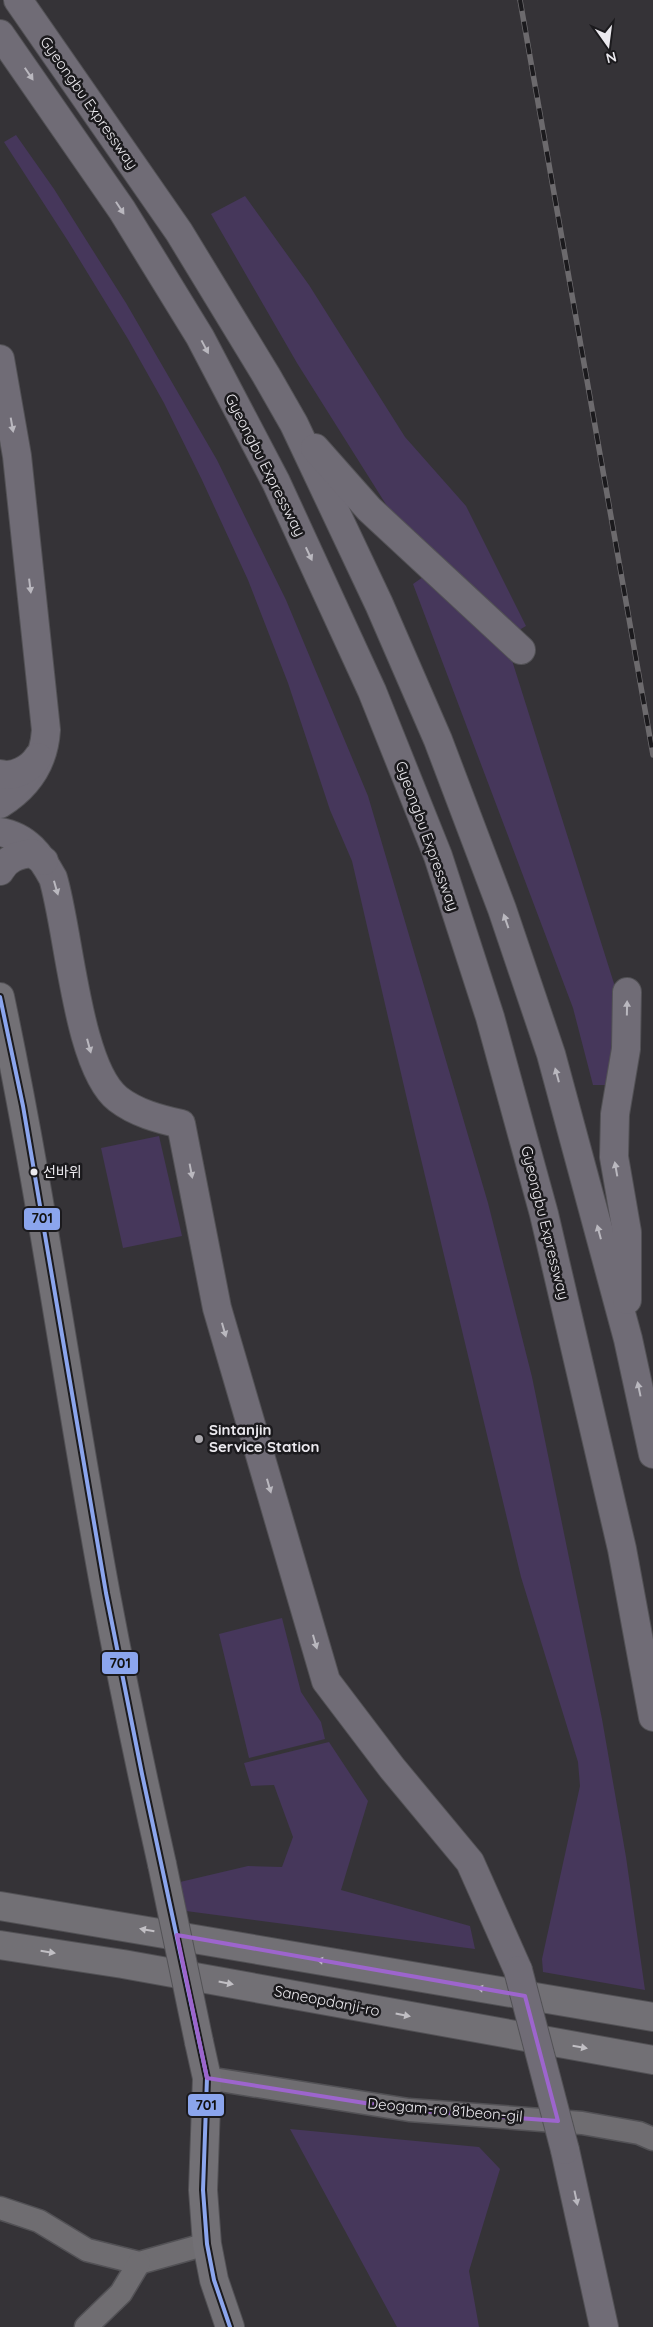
<svg xmlns="http://www.w3.org/2000/svg" width="653" height="2327" viewBox="0 0 653 2327" font-family="Quicksand,'Noto Sans KR',sans-serif">
  <style>
    .green { fill: #46375b }
    .lines { fill: none; stroke-linecap: round; stroke-linejoin: round }
    .street-casing { stroke: #525155; stroke-width: 25 }
    .secondary-casing { stroke: #525155; stroke-width: 30 }
    .highway-casing { stroke: #525155; stroke-width: 30 }
    .street { stroke: #6f6d71; stroke-width: 22 }
    .secondary { stroke: #727075; stroke-width: 28 }
    .highway { stroke: #706c76; stroke-width: 28 }
    .rail-casing { stroke: #6c6a6d; stroke-width: 5.5 }
    .rail { stroke: #1b1a1d; stroke-width: 4; stroke-dasharray: 11; stroke-linecap: butt }
    .secondary-bridge-casing { stroke: #525155; stroke-width: 30; stroke-linecap: butt }
    .highway-bridge-casing { stroke: #525155; stroke-width: 30; stroke-linecap: butt }
    .secondary-bridge { stroke: #727075; stroke-width: 28 }
    .highway-bridge { stroke: #706c76; stroke-width: 28 }
    .bus-1-casing { stroke: #1b1a1d; stroke-width: 8 }
    .bus-1 { stroke: #8ba5ed; stroke-width: 4 }
    .oneway { fill: #bab8bf }
    .oneway2 { fill: #c1bfc4 }
    .marked { fill: none; stroke: #9d65cd; stroke-width: 4; stroke-linejoin: round }
    .bus-dot { fill: #eceaef; stroke: #1b1a1d; stroke-width: 2 }
    .poi-dot { fill: #acaaaf; stroke: #1b1a1d; stroke-width: 2 }
    .labels { text-anchor: middle; stroke-width: 5; stroke-linejoin: round; paint-order: stroke }
    .bus-label { font-size: 14px; fill: #eceaef; stroke: #1b1a1d; text-anchor: start }
    .street-label { font-size: 15px; fill: #eceaef; stroke: #1b1a1d }
    .poi-label { font-size: 15px; font-weight: bold; fill: #eceaef; stroke: #1b1a1d; text-anchor: start }
    .line-badge { stroke: #1b1a1d; stroke-width: 2 }
    .pale-badge-label { font-size: 14px; text-anchor: middle; font-weight: bold; fill: #111 }
  </style>
  <rect width="100%" height="100%" fill="#353337"/>
  <!-- green -->
  <g class="green">
    <path d="M16,135L54,189L126,303L217,460L286,600L368,796L488,1203L532,1377L602,1719L626,1857L645,1990L543,1972L542,1959L580,1786L578,1762L521,1577L415,1134L352,861L330,810L288,683L248,580L202,480L164,403L128,339L68,241L4,142Z"/>
    <path d="M245,196L309,285L405,437L466,506L526,626L514,633L387,506L297,363L211,214Z"/>
    <path d="M423,577L510,654L617,993L615,1046L607,1085H593L573,1008L413,584Z"/>
    <path d="M159,1136L182,1236L123,1248L101,1148Z"/>
    <path d="M282,1618L301,1692L321,1722L325,1739L249,1758L219,1634Z"/>
    <path d="M329,1742L368,1801L341,1890L470,1926L475,1949L186,1911L180,1882L248,1866L282,1867L293,1837L274,1785L251,1786L244,1763Z"/>
    <path d="M290,2129L479,2147L500,2169L469,2271L479,2327H397Z"/>
  </g>
  <g class="lines">
    <!-- street casing -->
    <g class="street-casing">
      <g id="street">
        <path d="M207,2078L409,2110L582,2123L639,2133L653,2139"/>
        <path d="M0,2208L39,2221L87,2250L139,2263L207,2244"/>
        <path d="M86,2327L121,2293L139,2263"/>
      </g>
    </g>
    <!-- secondary casing -->
    <g class="secondary-casing">
      <g id="secondary">
        <path d="M0,997C42,1195 69,1396 106,1595C123,1685 142,1775 162,1864"/>
        <path d="M0,1906L653,2017"/>
        <path d="M0,1945L123,1964L653,2060"/>
        <path d="M199,2042L207,2078L203,2190L207,2244L214,2280L230,2327"/>
      </g>
    </g>
    <!-- highway casing -->
    <g class="highway-casing">
      <g id="highway">
        <path d="M18,0L179,232L266,375L294,424L379,604L438,740L502,909L551,1054L628,1339L653,1454"/>
        <path d="M0,34L122,210L200,337L276,482L372,691L438,856L490,1017L544,1214L622,1549L653,1717"/>
        <path d="M0,359L17,456L46,730C44,763 27,787 0,804"/>
        <path d="M315,448L369,509L521,650"/>
        <path d="M0,774C14,778 31,768 38,757"/>
        <path d="M0,832C27,836 41,856 53,878C69,930 77,1067 118,1099C136,1113 159,1119 181,1124L217,1308L326,1681L392,1768L470,1862L518,1970"/>
        <path d="M0,871C7,858 18,855 32,853L44,861"/>
        <path d="M627,992L626,1049L615,1114L614,1157L627,1232V1300"/>
        <path d="M565,2150L604,2327"/>
      </g>
    </g>
    <!-- street -->
    <use href="#street" class="street"/>
    <!-- secondary -->
    <use href="#secondary" class="secondary"/>
    <!-- highway -->
    <use href="#highway" class="highway"/>
    <!-- rail casing -->
    <g class="rail-casing">
      <path id="rail" d="M520,0L653,755"/>
    </g>
    <!-- rail -->
    <use href="#rail" class="rail"/>
    <!-- secondary-bridge casing -->
    <g class="secondary-bridge-casing">
      <path id="secondary-bridge" d="M162,1864L199,2042"/>
    </g>
    <!-- highway-bridge casing -->
    <g class="highway-bridge-casing">
      <path id="highway-bridge" d="M518,1970L565,2150"/>
    </g>
    <!-- secondary-bridge -->
    <use href="#secondary-bridge" class="secondary-bridge"/>
    <!-- highway-bridge -->
    <use href="#highway-bridge" class="highway-bridge"/>
    <!-- bus-1 casing -->
    <g class="bus-1-casing">
      <path id="bus-1" d="M0,997L23,1106L106,1593L142,1774L207,2078L203,2190L207,2244L214,2280L230,2327"/>
    </g>
    <!-- bus-1 -->
    <use href="#bus-1" class="bus-1"/>
  </g>
  <!-- one-way arrows -->
  <defs><path id="oneway-solid" d="M-6-.8H1V-3.2L6.5 0L1 3.2V.8H-6Z" transform="scale(1.25)"/></defs>
  <g class="oneway">
    <use href="#oneway-solid" transform="translate(29 74) rotate(56)"/>
    <use href="#oneway-solid" transform="translate(120 208) rotate(57)"/>
    <use href="#oneway-solid" transform="translate(205 347) rotate(62)"/>
    <use href="#oneway-solid" transform="translate(12 425) rotate(80)"/>
    <use href="#oneway-solid" transform="translate(309 554) rotate(65)"/>
    <use href="#oneway-solid" transform="translate(30 586) rotate(83)"/>
    <use href="#oneway-solid" transform="translate(56 888) rotate(74)"/>
    <use href="#oneway-solid" transform="translate(506 921) rotate(-109)"/>
    <use href="#oneway-solid" transform="translate(627 1008) rotate(-89)"/>
    <use href="#oneway-solid" transform="translate(89 1046) rotate(75)"/>
    <use href="#oneway-solid" transform="translate(557 1075) rotate(-105)"/>
    <use href="#oneway-solid" transform="translate(616 1169) rotate(-100)"/>
    <use href="#oneway-solid" transform="translate(191 1171) rotate(79)"/>
    <use href="#oneway-solid" transform="translate(599 1232) rotate(-105)"/>
    <use href="#oneway-solid" transform="translate(224 1330) rotate(74)"/>
    <use href="#oneway-solid" transform="translate(639 1389) rotate(-102)"/>
    <use href="#oneway-solid" transform="translate(269 1486) rotate(74)"/>
    <use href="#oneway-solid" transform="translate(315 1642) rotate(74)"/>
    <use href="#oneway-solid" transform="translate(576 2198) rotate(78)"/>
  </g>
  <g class="oneway2">
    <use href="#oneway-solid" transform="translate(147 1930) rotate(-170)"/>
    <use href="#oneway-solid" transform="translate(48 1952) rotate(9)"/>
    <use href="#oneway-solid" transform="translate(324 1961) rotate(-170)"/>
    <use href="#oneway-solid" transform="translate(226 1983) rotate(11)"/>
    <use href="#oneway-solid" transform="translate(484 1989) rotate(-170)"/>
    <use href="#oneway-solid" transform="translate(403 2015) rotate(11)"/>
    <use href="#oneway-solid" transform="translate(580 2047) rotate(10)"/>
  </g>
  <!-- marked area -->
  <path class="marked" d="M177,1935L525,1996L558,2121L409,2110L207,2078Z"/>
  <!-- markers -->
  <circle class="bus-dot" cx="34" cy="1172" r="4.5"/>
  <circle class="poi-dot" cx="199" cy="1439" r="5"/>
  <g class="labels">
    <!-- bus labels -->
    <g class="bus-label">
      <text x="43" y="1177">선바위</text>
    </g>
    <!-- street labels -->
    <g class="street-label">
      <text transform="translate(89 103) rotate(55)" y="5">Gyeongbu Expressway</text>
      <text transform="translate(265 465) rotate(63)" y="5">Gyeongbu Expressway</text>
      <text transform="translate(427 836) rotate(70)" y="5">Gyeongbu Expressway</text>
      <text transform="translate(545 1223) rotate(76)" y="5">Gyeongbu Expressway</text>
      <text transform="translate(327 2001) rotate(11)" y="5">Saneopdanji-ro</text>
      <text transform="translate(445 2110) rotate(5)" y="5">Deogam-ro 81beon-gil</text>
    </g>
    <!-- poi labels -->
    <g class="poi-label">
      <text x="209" y="1435">Sintanjin<tspan x="209" dy="17">Service Station</tspan></text>
    </g>
  </g>
  <g class="line-badge">
    <rect x="23" y="1207" width="38" height="24" rx="5" fill="#8ba5ed"/>
    <rect x="101" y="1651" width="38" height="24" rx="5" fill="#8ba5ed"/>
    <rect x="187" y="2093" width="38" height="24" rx="5" fill="#8ba5ed"/>
  </g>
  <g class="pale-badge-label">
    <text x="42" y="1223">701</text>
    <text x="120" y="1668">701</text>
    <text x="206" y="2110">701</text>
  </g>
  <!-- north arrow -->
  <g transform="translate(608 45) rotate(166)" stroke="#1b1a1d" stroke-width="4" paint-order="stroke">
  <path d="M0-4L9 19L0 12L-9 19Z" fill="#eceaef"/>
  <text y="-8" font-size="14" font-weight="bold" text-anchor="middle" fill="#eceaef">N</text>
  </g>
</svg>
